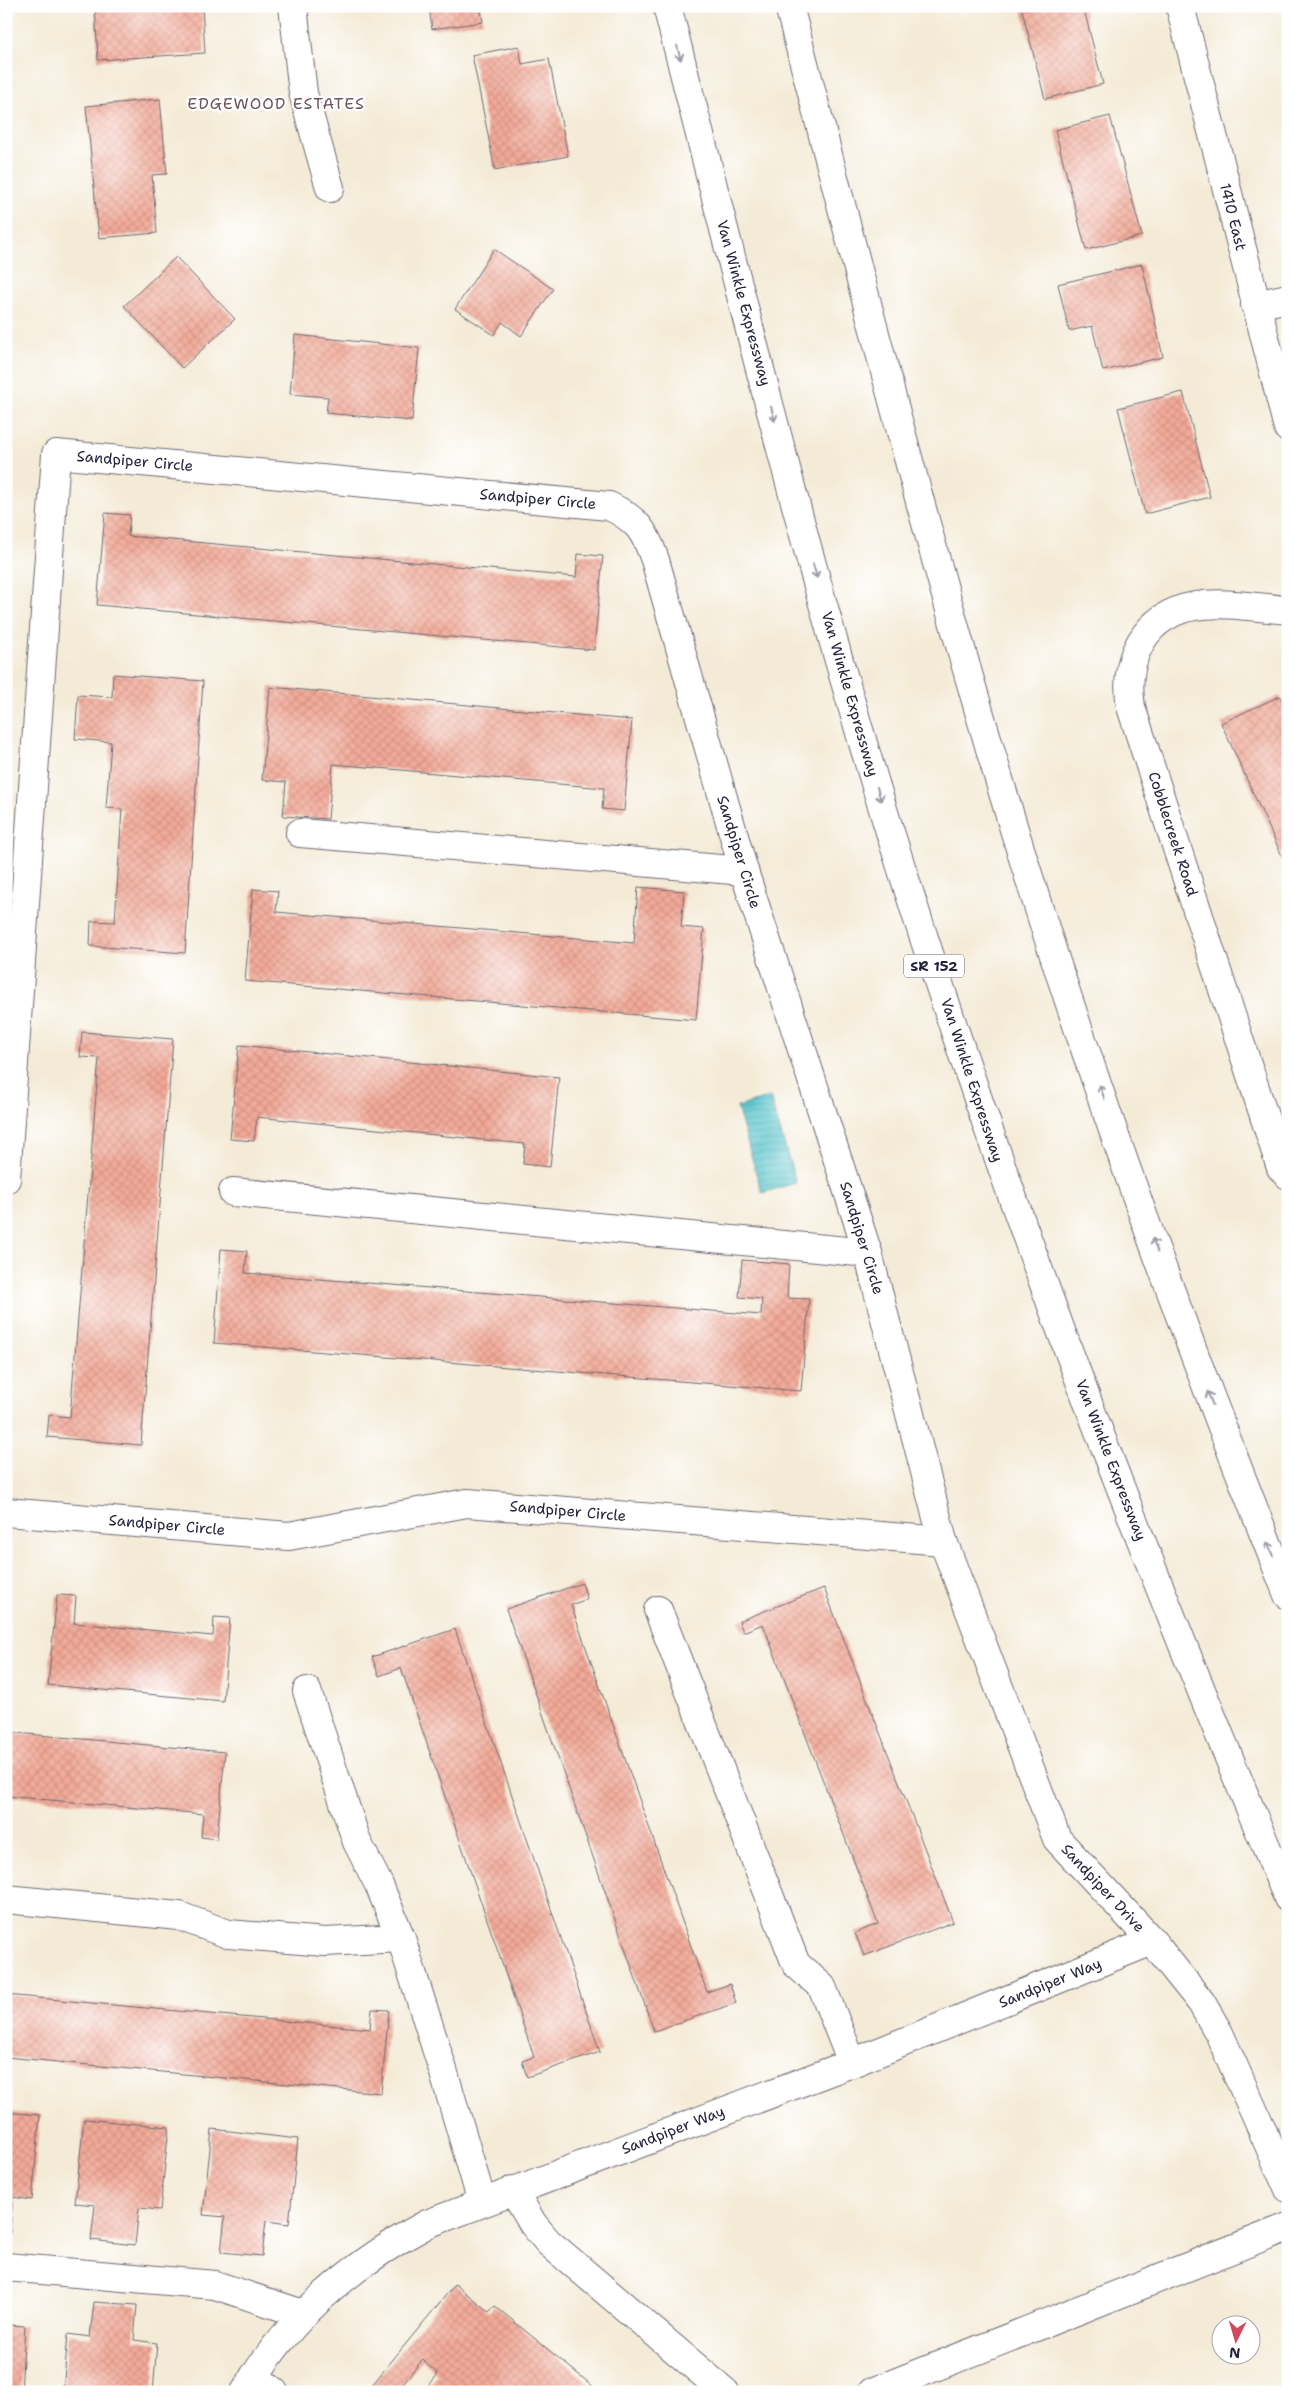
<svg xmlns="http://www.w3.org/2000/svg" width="1294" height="2398" viewBox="0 0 1294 2398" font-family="'Shantell Sans',sans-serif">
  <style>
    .water { fill: url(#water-rules); stroke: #3d7484 }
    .building { fill: url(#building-cross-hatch) }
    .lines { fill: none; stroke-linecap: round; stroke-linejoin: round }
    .minor-casing { stroke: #6c6872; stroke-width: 30 }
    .major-casing { stroke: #6c6872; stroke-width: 30 }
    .minor { stroke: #fff; stroke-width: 28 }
    .major { stroke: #fff; stroke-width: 28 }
    .oneway { stroke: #9c9ca7 }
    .labels { text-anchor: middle; stroke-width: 4.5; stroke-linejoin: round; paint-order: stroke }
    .shield { fill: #fff; stroke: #646476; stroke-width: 1 }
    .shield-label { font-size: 14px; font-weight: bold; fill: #22223b }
    .street-label { font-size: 15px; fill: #22223b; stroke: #fff }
    .neighbourhood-label { font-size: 16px; letter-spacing: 1px; fill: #6b525c; stroke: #fff }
  </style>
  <defs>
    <pattern id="water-rules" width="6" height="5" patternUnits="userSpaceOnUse" patternTransform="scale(1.25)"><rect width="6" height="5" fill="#58c5cc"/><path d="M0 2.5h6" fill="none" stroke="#4ca9b0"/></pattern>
    <pattern id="building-cross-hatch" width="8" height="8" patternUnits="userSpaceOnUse" patternTransform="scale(1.25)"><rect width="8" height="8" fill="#f3aa98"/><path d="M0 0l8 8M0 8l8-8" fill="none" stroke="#d09284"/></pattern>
  </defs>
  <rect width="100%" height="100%" fill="#fff"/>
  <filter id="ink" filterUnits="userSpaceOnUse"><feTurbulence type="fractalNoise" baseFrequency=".02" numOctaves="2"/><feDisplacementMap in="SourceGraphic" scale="10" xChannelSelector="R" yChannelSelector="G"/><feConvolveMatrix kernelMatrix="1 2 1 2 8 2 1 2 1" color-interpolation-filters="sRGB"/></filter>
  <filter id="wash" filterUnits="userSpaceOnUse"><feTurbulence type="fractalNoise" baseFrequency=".0096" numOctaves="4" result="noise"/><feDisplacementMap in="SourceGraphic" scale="20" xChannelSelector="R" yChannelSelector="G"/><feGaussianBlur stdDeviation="1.12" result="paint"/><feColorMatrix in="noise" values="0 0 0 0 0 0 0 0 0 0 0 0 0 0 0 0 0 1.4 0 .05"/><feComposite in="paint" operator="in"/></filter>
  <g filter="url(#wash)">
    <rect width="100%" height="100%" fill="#f4ebd7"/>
    <!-- water -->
    <path class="water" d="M770,1097L796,1183L762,1193L737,1107Z"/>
    <g id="blocks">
      <!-- building -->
      <g class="building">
        <path d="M95,6H202L205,53L98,60Z"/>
        <path d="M429,6H480L483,22L432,29Z"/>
        <path d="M1021,6H1083L1103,84L1045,99Z"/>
        <path d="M519,46L522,64L549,59L568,156L495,170L472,55Z"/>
        <path d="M160,99L167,174L152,175L157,233L99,238L86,106Z"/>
        <path d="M1110,116L1142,236L1086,250L1055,130Z"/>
        <path d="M494,249L553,289L521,336L502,322L494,335L455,309Z"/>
        <path d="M176,257L235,319L182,368L124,306Z"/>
        <path d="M1142,264L1163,357L1103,371L1092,326L1069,331L1058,284Z"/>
        <path d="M295,335L419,348L412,421L326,413L328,397L290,394Z"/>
        <path d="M1183,392L1210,497L1145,514L1118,408Z"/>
        <path d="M105,513L130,515L128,536L576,577L578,554L603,556L594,650L97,605Z"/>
        <path d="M113,674L203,681L185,953L90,946L91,921L115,922L122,809L106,808L111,742L75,739L78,695L112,697Z"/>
        <path d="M270,687L632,720L624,811L602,809L604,788L333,764L328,819L283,816L286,782L262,780Z"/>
        <path d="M1280,696L1286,709L1288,708V869L1221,723Z"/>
        <path d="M638,887L684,891L681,927L704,929L696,1020L245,981L253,889L278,891L276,912L634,943Z"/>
        <path d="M82,1032L173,1039L141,1445L47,1437L49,1415L70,1417L99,1058L80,1057Z"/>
        <path d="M239,1045L559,1077L550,1167L523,1164L525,1144L257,1117L254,1141L230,1139Z"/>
        <path d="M221,1249L247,1251L245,1273L761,1315L762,1299L739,1297L742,1260L789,1264L787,1298L809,1299L801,1391L214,1343Z"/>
        <path d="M582,1583L587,1599L571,1605L707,1992L730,1984L736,2003L654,2031L506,1609Z"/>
        <path d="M824,1588L953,1922L864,1956L855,1933L878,1924L763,1624L743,1632L739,1621Z"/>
        <path d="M57,1595L76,1596L74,1623L213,1636L214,1617L230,1618L223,1701L48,1685Z"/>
        <path d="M455,1629L600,2052L527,2077L522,2061L534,2057L401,1668L379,1676L372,1657Z"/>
        <path d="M6,1732L225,1752L217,1839L201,1837L203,1814L6,1796Z"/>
        <path d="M6,1995L370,2029L372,2009L389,2010L381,2093L6,2057Z"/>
        <path d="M6,2112L40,2115L32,2200L13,2197L10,2233L6,2232Z"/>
        <path d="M84,2119L169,2127L160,2210L139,2208L135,2245L91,2240L95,2205L75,2203Z"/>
        <path d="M212,2129L298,2139L289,2224L266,2221L262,2256L221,2252L225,2217L203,2215Z"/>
        <path d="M455,2284L489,2312L495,2306L600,2392H432L427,2388L438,2374L422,2360L396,2392H380L372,2385Z"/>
        <path d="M6,2289H9L8,2311H6Z"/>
        <path d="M94,2302L137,2305L134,2340L157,2343L153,2392H63L68,2334L90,2337Z"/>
        <path d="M6,2325L25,2326L21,2392H6Z"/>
      </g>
    </g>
  </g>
  <g filter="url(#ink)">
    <use href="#blocks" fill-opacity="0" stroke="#6c6872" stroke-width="1"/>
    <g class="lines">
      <!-- minor casing -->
      <g class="minor-casing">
        <g id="minor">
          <path d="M293,6L303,93L330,188"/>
          <path d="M1180,6L1288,428"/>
          <path d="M1255,305L1288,298"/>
          <path d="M1288,610C1258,608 1225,601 1195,606C1144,615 1123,659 1131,707L1281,1168L1288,1175"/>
          <path d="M300,833L744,871"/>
          <path d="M6,1179L56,454L609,506C637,519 645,531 655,560L744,871L868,1253L943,1541L1057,1839L1152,1941L1201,2002L1219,2033L1288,2188"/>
          <path d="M233,1192L868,1253"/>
          <path d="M6,1512L289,1536L467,1503L943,1541"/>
          <path d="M658,1610L796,1964L822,1987L852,2063"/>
          <path d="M307,1691L357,1842L379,1885L401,1938L443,2070L482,2202"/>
          <path d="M6,1899L179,1916L228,1934L325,1942L401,1938"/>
          <path d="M513,2190L533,2224L548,2242L725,2392"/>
          <path d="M6,2267L215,2285L303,2314"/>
          <path d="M254,2376L274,2392"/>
          <path d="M245,2392C288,2317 352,2264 427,2224L852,2063L1152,1941"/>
          <path d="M872,2392L1288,2227"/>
        </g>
      </g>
      <!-- major casing -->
      <g class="major-casing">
        <g id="major">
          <path d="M667,6C737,278 803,551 886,819C1000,1185 1137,1545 1288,1898"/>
          <path d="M789,6C854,252 916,498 988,742C1072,1030 1176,1316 1288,1595"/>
        </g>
      </g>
      <!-- minor -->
      <use href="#minor" class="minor"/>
      <!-- major -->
      <use href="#major" class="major"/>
    </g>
    <!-- one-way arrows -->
    <defs><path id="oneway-shaft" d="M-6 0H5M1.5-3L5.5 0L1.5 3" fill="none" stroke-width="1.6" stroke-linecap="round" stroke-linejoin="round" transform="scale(1.25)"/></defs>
    <g class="oneway">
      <use href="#oneway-shaft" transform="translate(679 53) rotate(75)"/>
      <use href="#oneway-shaft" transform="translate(773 414) rotate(75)"/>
      <use href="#oneway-shaft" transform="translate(815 571) rotate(74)"/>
      <use href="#oneway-shaft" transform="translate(879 794) rotate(74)"/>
      <use href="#oneway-shaft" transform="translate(1102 1092) rotate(-109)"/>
      <use href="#oneway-shaft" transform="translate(1155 1245) rotate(-110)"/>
      <use href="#oneway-shaft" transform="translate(1210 1398) rotate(-110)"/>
      <use href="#oneway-shaft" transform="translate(1270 1549) rotate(-112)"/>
    </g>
  </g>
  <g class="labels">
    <!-- shield labels -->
    <rect class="shield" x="904" y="954.5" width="60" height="23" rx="4"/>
    <g class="shield-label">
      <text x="934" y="971">SR 152</text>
    </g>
    <!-- street labels -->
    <g class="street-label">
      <text transform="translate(1233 217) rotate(76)" y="5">1410 East</text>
      <text transform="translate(744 303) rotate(75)" y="5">Van Winkle Expressway</text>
      <text transform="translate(135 461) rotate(5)" y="5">Sandpiper Circle</text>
      <text transform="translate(538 499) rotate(5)" y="5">Sandpiper Circle</text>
      <text transform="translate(850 694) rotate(74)" y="5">Van Winkle Expressway</text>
      <text transform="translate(1173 834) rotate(72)" y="5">Cobblecreek Road</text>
      <text transform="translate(739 852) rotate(73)" y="5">Sandpiper Circle</text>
      <text transform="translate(972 1080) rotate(72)" y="5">Van Winkle Expressway</text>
      <text transform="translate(862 1238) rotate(73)" y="5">Sandpiper Circle</text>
      <text transform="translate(1111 1460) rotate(69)" y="5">Van Winkle Expressway</text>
      <text transform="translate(568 1511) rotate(5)" y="5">Sandpiper Circle</text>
      <text transform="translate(167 1525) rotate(5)" y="5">Sandpiper Circle</text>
      <text transform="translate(1103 1888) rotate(47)" y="5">Sandpiper Drive</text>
      <text transform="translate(1050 1983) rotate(-22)" y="5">Sandpiper Way</text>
      <text transform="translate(673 2130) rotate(-21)" y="5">Sandpiper Way</text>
    </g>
    <!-- neighbourhood labels -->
    <g class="neighbourhood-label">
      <text x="276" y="109">EDGEWOOD ESTATES</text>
    </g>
  </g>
  <!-- margin -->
  <rect width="1294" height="2398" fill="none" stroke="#fff" stroke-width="25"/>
  <!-- north arrow -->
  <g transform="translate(1236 2340) rotate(185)"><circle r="24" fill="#ffffff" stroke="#a7a7b1"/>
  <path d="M0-4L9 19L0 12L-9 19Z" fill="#d1495b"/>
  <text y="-8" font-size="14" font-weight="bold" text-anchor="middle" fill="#22223b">N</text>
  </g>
</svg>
